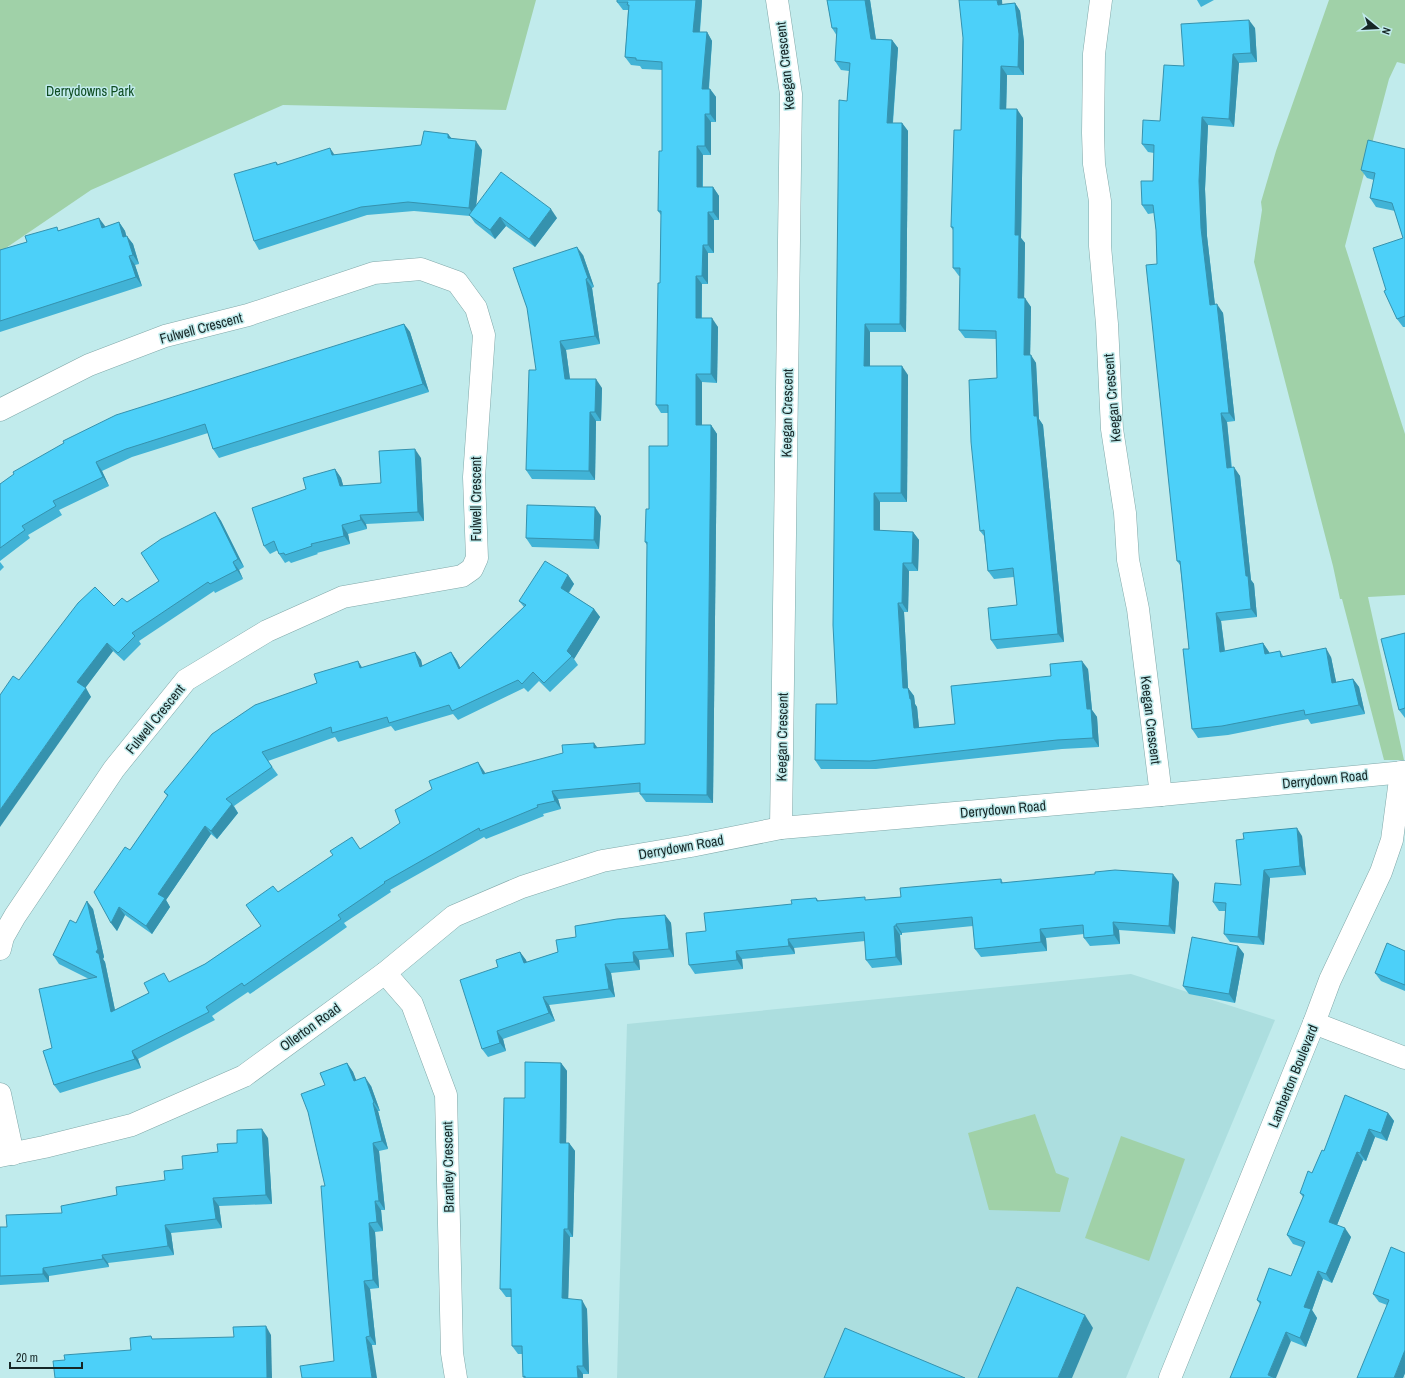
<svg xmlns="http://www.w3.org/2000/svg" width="1405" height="1378" viewBox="0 0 1405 1378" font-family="'Archivo Narrow',sans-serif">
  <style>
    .built { fill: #acdedf }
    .green { fill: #a0d1a8 }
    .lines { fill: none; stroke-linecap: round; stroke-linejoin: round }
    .street-casing { stroke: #80a8a9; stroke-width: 23 }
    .street { stroke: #fff; stroke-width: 22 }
    .wall { fill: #41b3d6 }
    .shaded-wall { fill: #3592ae }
    .building { fill: #4cd0f9; stroke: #3592ae }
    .labels { text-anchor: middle; stroke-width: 3; stroke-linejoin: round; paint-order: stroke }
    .street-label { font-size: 14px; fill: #162626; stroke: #c1ebec }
    .park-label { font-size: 14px; fill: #0f4d22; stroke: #c1ebec }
  </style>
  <rect width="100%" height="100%" fill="#c1ebec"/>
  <!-- built -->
  <path class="built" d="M1131,974L1275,1020L1126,1378H617L627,1024Z"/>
  <!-- green -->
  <g class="green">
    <path d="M0,0H536L506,110L283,105L91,190L0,252Z"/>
    <path d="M1329,0H1405V64L1397,62L1389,79L1345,246L1405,434V595L1368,597L1404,760H1384L1342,599H1340L1333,566L1254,262L1262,210L1261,202L1276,151Z"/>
    <path d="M1035,1114L1056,1173L1069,1178L1060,1212L989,1210L968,1133Z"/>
    <path d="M1121,1136L1185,1159L1149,1261L1085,1238Z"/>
  </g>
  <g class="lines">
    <!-- street casing -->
    <g class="street-casing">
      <g id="street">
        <path d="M777,0L791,94L781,828"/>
        <path d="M1101,0L1094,54L1093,133L1094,164L1100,201V246L1107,324L1112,429L1125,513L1128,560L1138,609L1161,795"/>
        <path d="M0,410L89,365L165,336L248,315L374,273L421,269L457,282L476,308L484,335L474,477L477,558L472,569L462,576L343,597L267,631L186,680L114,769L15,916L3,937L0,949"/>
        <path d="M385,973L412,1004L446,1095L452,1353L456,1378"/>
        <path d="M1314,1023L1405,1058"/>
        <path d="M0,1094L13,1154"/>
        <path d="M0,1156L44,1147L132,1125L244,1076L385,973L454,916L522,887L602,861L691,846L781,828L1161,795L1405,772"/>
        <path d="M1170,1378L1314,1023L1330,980L1381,872L1392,840L1401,772"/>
      </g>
    </g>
    <!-- street -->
    <use href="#street" class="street"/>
  </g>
  <!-- wall -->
  <g class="wall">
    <path d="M617,0H702L700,32H707L712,41L709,89H710L716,97V122H711V155H703V187H713L719,196V220H714V253H708V284H702V318L718,327L717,383L702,382V425H711L717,434L713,803L646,802L640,794V792L558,799L561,809L543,814L544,816L486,839L484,837L390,890L391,892L344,923L347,927L316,949L250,994L248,992L212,1016L215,1020L138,1059L141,1068L60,1093L54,1085L52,1048L89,979L59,964L53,955L76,923L93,909L104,957L103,959L105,962L115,1010L205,964L261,926L278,892L360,849L484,771L485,773L598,748L645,744L647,545L645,542L649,509L668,446V413H661L656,405L660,283L661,215L658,211L662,151V70L642,69L640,66L631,65L625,57L628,10H623L617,2Z"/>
    <path d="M827,0H870L876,39L892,40L898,48L893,123H902L908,131L906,332H870V366L908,375L907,502H880V531L913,532L919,540L918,571H909L908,612H904L908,688L914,696L915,704L917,707L919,728L955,724L1051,676L1088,669L1092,710L1097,717L1099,747L1062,749L876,769H821L815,760L837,704L847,101L849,71L841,70L835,61L837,36L832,28Z"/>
    <path d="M1197,0H1214L1201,7Z"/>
    <path d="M1015,3L1020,11L1024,42V75H1007L1006,109L1023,118L1021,238L1025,243L1024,298L1031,307L1030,355L1036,363L1039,419L1043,425L1064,642L997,649L991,640L1017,605L1014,577L994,579L988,571L984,536L980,531L997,378L996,339L965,338L959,330L960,276H959L953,268V230L951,227L961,130L963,38L1002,4Z"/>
    <path d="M1255,28L1257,62L1239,63L1234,127L1208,125L1205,189L1207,236L1215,305L1223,313L1235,421L1227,422L1232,468L1240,476L1251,580L1254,584L1257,617L1221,621L1225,651L1263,643L1269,652L1270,653L1280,651L1283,656L1331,657L1336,682L1353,679L1359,687L1365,714L1311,724L1308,719L1228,735L1198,738L1192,729L1189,649L1180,565L1177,561L1157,264L1156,230L1154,213L1148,214L1142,205L1153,181L1154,153L1148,152L1142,144L1160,121L1184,66Z"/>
    <path d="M448,134L452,139L482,150L476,205L557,218L535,247L506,226L495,239L475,223L470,216L414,211L367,215L259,250L254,241L276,162L278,164L335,155L421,145Z"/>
    <path d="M1405,149V327H1403L1397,319L1386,290L1403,238L1395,211L1376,207L1370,198L1374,180L1367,178L1361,170Z"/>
    <path d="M119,222L125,231L126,236L133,244L139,264L135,265L142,286L0,332V250L27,242L59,230L105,227Z"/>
    <path d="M583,255L594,287L592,288L600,344L566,350L570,379L602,388L601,421H596L595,480L532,479L526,470L536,370Z"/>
    <path d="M404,324L410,332L429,392L219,458L213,449L208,433L132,457L102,471L109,486L59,510L62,515L28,535L30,538L0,561V484Z"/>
    <path d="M421,458L424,521L366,524L367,529L348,534L350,544L317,553L318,554L291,563L289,561L285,563L279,554L278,550L270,554L264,546L306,489L335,469L341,478L343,486L381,483Z"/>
    <path d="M215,512L221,521L244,567L239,570L243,579L215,593L214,591L139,641L141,644L124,661L113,651L85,688L91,697L19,680L114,606L127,602L159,581Z"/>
    <path d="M601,516L599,549L532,547L526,538Z"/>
    <path d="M0,562L4,567L0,571Z"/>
    <path d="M568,575L574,584L569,593L594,609L600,617L574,659L578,665L550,692L539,681L528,692L524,688L458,720L453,714L395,731L391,726L338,742L335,737L268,761L278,775L234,806L238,813L217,839L211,834L166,900L170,907L152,934L125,915L117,931L111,923L130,850L168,797L164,792L317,683L358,661L362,668L415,652L421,660L422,666L451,652L457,661L460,668L524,607L519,601Z"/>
    <path d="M1405,633V718L1399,710Z"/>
    <path d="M1302,836L1306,875L1270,878L1264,945L1230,942L1224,934L1226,911H1219L1213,902L1241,885Z"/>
    <path d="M1001,879L1003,883L1179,882L1175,934L1119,930L1120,944L1090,946L1084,938V934L1046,938L1047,951L981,957L975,949L973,926L902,933V935H900L902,965L872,968L866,960L865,941L794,948L795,954L742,959L743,969L695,974L689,965L706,931L792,904L816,898L819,901L867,900L901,897Z"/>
    <path d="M665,915L671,923L674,957L639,960L640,970L611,973L615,997L549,1005L555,1021L503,1039L506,1051L488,1057L482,1049L498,967L520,952L527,962L558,952L576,937Z"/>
    <path d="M1238,946L1244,954L1235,1003L1189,994L1183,986Z"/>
    <path d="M1405,951V991L1381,981L1375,973Z"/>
    <path d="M347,1063L353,1072L356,1080L371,1086L380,1111H378L388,1149L379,1151L385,1210H381L383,1231L375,1232L379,1288L370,1289L376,1345H372L334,1361L325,1186V1085Z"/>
    <path d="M561,1063L567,1071L566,1143H569L575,1151L573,1237H570L568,1299L587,1309L589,1374H583V1378H524L523,1377L522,1354H518L512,1346V1297H506L500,1289L525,1098Z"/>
    <path d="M1388,1113L1394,1121L1387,1141L1375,1137L1366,1161L1363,1160L1337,1225L1351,1237L1332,1283L1323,1279L1312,1310L1317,1318L1306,1347L1291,1341L1260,1304L1257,1300L1291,1276L1302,1247L1293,1244L1287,1235L1303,1197L1300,1193L1312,1173L1324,1151Z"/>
    <path d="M268,1138L272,1204L219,1206L222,1228L171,1233L174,1255L108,1263L109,1267L49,1276V1282L0,1285V1227H7L62,1213L165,1180L183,1169L237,1143Z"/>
    <path d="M1405,1253V1373L1403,1378L1387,1305L1379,1302L1373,1294Z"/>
  </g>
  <!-- shaded-wall -->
  <g class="shaded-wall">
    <path d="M696,0H702L699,40L693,32Z"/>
    <path d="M865,0H870L877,47L871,39Z"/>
    <path d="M997,0H1002L1003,13L998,5Z"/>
    <path d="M1015,3L1020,11L1024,42V75L1018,67Z"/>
    <path d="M1249,20L1255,28L1257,62L1251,53Z"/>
    <path d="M707,32L712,41L708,97L702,89Z"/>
    <path d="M892,40L898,48L892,131L887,123Z"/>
    <path d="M1233,54L1239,63L1234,127L1229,119Z"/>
    <path d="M1001,66L1007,75L1006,117L1000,109Z"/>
    <path d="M710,89L716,97V122L710,114Z"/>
    <path d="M1017,109L1023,118L1021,238L1025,243L1024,306L1018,298L1015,235Z"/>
    <path d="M705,114L711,122V155L705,146Z"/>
    <path d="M1202,117L1208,125L1205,189L1207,236L1216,314L1210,305L1201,228L1199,181Z"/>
    <path d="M902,123L908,131L906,332L900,324Z"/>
    <path d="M448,134L454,142L448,138Z"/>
    <path d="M476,141L482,150L475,217L469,208Z"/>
    <path d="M697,146L703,155L702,196L697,187Z"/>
    <path d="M330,148L336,157L332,155Z"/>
    <path d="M713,187L719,196V220L713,212Z"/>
    <path d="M551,209L557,218L535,247L529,239Z"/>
    <path d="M708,212L714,220V253L708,245Z"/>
    <path d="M500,217L506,226L495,239L490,230Z"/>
    <path d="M99,218L105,226L108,236L102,228Z"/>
    <path d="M119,222L125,231L129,246L123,237Z"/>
    <path d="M127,236L133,244L139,264L133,255Z"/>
    <path d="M703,245L708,253V284L702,276Z"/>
    <path d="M577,247L583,255L594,287L588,278Z"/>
    <path d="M129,256L135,265L142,286L136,277Z"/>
    <path d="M696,276L702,284L701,327L696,318Z"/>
    <path d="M586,279L592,288L600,344L595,336Z"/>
    <path d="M1025,298L1031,307L1030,364L1024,355Z"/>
    <path d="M1217,304L1223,313L1235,421L1229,413Z"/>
    <path d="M712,318L718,327L717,383L711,374Z"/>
    <path d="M404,324L410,332L429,392L423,384Z"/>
    <path d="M865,324L870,332V374L864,366Z"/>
    <path d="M560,341L566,350L571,387L565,379Z"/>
    <path d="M1031,355L1036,363L1039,419L1043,425L1064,642L1058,634L1034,416Z"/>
    <path d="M902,366L908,375L907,502L901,493Z"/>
    <path d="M696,374L702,382V434L696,425Z"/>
    <path d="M596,379L602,388L601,421L595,412Z"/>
    <path d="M590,412L596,421L595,480L589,471Z"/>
    <path d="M1221,413L1227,422L1232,477L1227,468Z"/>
    <path d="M711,425L717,434L713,803L707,795Z"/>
    <path d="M415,449L421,458L424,521L418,512Z"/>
    <path d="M96,462L102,471L109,486L103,477Z"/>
    <path d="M1234,467L1240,476L1251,580L1254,584L1257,617L1251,609L1246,576Z"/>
    <path d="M335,469L341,478L346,495L340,486Z"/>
    <path d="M874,493L880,502V539L874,530Z"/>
    <path d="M595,507L601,516L599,549L594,540Z"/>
    <path d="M215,512L221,521L244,567L238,559Z"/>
    <path d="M360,515L366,524L367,529L361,520Z"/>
    <path d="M342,525L348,534L350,544L344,536Z"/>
    <path d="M913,532L919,540L918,571L912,563Z"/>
    <path d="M233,562L239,570L243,579L237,570Z"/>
    <path d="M903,563L909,571L908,612L902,603Z"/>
    <path d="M568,575L574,584L566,596L561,588Z"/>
    <path d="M898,603L904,612L908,688L914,696L915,704L917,707L920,737L914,728L903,688Z"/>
    <path d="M594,609L600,617L574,659L567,651Z"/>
    <path d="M1216,613L1221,621L1226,661L1220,652Z"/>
    <path d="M107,643L113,651L83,691L77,682Z"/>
    <path d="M1263,643L1269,652L1271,662L1265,654Z"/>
    <path d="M1326,648L1331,657L1338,691L1332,683Z"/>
    <path d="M415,652L421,660L425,676L420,667Z"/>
    <path d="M451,652L457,661L465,677L459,669Z"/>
    <path d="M358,661L363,669L360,668Z"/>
    <path d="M1082,661L1088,669L1092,710L1097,717L1099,747L1093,738L1087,709Z"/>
    <path d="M1353,679L1359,687L1365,714L1359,705Z"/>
    <path d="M86,688L91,697L0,827V810Z"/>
    <path d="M594,743L600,751L594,748Z"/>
    <path d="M478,762L484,771L489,782L483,774Z"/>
    <path d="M552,791L558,799L561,809L555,801Z"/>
    <path d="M232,804L238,813L217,839L211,831Z"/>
    <path d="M205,826L211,834L166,900L170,907L152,934L146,926L158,894Z"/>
    <path d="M1297,828L1302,836L1306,875L1300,866Z"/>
    <path d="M1264,870L1270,878L1264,945L1258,937Z"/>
    <path d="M1173,874L1179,882L1175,934L1169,926Z"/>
    <path d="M87,901L93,909L104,957L103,959L105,962L117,1020L111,1012L96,952Z"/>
    <path d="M119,907L125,915L117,931L111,923Z"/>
    <path d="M665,915L671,923L674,957L669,949Z"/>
    <path d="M1113,922L1119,930L1120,944L1114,935Z"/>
    <path d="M896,924L902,933V935L896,926Z"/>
    <path d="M894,926L900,935L902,965L896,957Z"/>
    <path d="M1040,929L1046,938L1047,951L1041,942Z"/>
    <path d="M788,939L794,948L795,954L789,946Z"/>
    <path d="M1238,946L1244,954L1235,1003L1229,994Z"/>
    <path d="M736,951L742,959L743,969L737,960Z"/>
    <path d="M520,952L526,960L530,972L524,963Z"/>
    <path d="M633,952L639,960L640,970L634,962Z"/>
    <path d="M605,964L611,973L615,997L609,989Z"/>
    <path d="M543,997L549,1005L555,1021L549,1013Z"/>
    <path d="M497,1031L503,1039L506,1051L500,1043Z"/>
    <path d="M132,1051L138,1059L141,1068L135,1059Z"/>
    <path d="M347,1063L353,1072L360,1090L354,1081Z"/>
    <path d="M561,1063L567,1071L566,1151L560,1143Z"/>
    <path d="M365,1077L371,1086L380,1111L374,1102Z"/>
    <path d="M373,1103L378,1111L388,1149L382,1141Z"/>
    <path d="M1388,1113L1394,1121L1387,1141L1381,1133Z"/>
    <path d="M262,1129L268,1138L272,1204L266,1195Z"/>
    <path d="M1369,1129L1375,1137L1366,1161L1360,1153Z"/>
    <path d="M373,1143L379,1151L385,1210L379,1201Z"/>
    <path d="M569,1143L575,1151L573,1237L568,1229Z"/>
    <path d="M1357,1152L1363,1160L1335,1230L1329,1222Z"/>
    <path d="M213,1198L219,1206L222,1228L216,1219Z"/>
    <path d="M375,1201L381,1210L383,1231L377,1222Z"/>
    <path d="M369,1223L375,1232L379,1288L373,1280Z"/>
    <path d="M165,1225L171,1233L174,1255L168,1246Z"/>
    <path d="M1345,1228L1351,1237L1332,1283L1326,1274Z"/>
    <path d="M564,1229L570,1237L568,1307L562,1298Z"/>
    <path d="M102,1255L108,1263L109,1267L103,1259Z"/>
    <path d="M43,1268L49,1276V1282L43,1274Z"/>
    <path d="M1318,1271L1323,1279L1312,1310L1317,1318L1306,1347L1300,1338L1304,1307Z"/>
    <path d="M364,1281L370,1289L376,1345L370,1336Z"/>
    <path d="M582,1300L587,1309L589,1374L583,1366Z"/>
    <path d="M1085,1315L1093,1328L1072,1378H1058Z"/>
    <path d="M266,1326L271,1335L272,1378H267Z"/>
    <path d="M1286,1332L1291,1341L1276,1378H1270L1268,1375Z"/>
    <path d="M366,1337L372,1345L377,1378H372Z"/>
    <path d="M1405,1350V1373L1403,1378H1394Z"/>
    <path d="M577,1366L583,1374V1378H578Z"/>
  </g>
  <!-- building -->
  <g class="building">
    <path d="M617,0H696L693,32H707L702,89H710V114H705V146H697V187H713V212H708V245H703L702,276H696V318H712L711,374H696V425H711L707,795L640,794V783L552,791L555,801L537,805L538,807L480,831L479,828L384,882L385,883L338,915L341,919L310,940L244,986L242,983L206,1007L209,1012L132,1051L135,1059L54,1085L43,1051L52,1048L39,989L97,977L53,955L70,920L76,923L87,901L98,949L96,952L99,954L111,1012L149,993L144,983L164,973L169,982L205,964L261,926L246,905L273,886L278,892L333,855L330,851L352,837L360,849L390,830L400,823L395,810L432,789L429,781L478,762L483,774L563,753L562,745L594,743V748L645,744L647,542H645L646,509H649V446H668V405H656L658,283H660L661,211H658L659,151H662V62L636,60V58L625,57L629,5H627L628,2H617Z"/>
    <path d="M827,0H865L871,39L892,40L887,123H902L900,324H865L864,366H902L901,493H874V530L913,532L912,563H903L902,603H898L903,688H908L910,699H911L914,728L955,724L951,686L1051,676L1050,664L1082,661L1087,709H1091L1093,738L1057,740L870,761L815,760L816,704H837L833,625L839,100L847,101L850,63L835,61L837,28H832Z"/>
    <path d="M959,0H997L998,5L1015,3L1019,34L1018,67L1001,66L1000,109H1017L1015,235H1019L1018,298H1025L1024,355H1031L1034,416H1037L1058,634L991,640L988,608L1017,605L1013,568L988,571L984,530L980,531L971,442L969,380L997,378L996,331L959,330L960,268H953V227H951L954,130H961L963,38Z"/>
    <path d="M1249,20L1251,53L1233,54L1229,119L1202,117L1199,181L1201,228L1210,305L1217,304L1229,413H1221L1227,468L1234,467L1246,576H1248L1251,609L1216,613L1220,652L1263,643L1265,654L1280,651L1281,657L1326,648L1332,683L1353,679L1359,705L1305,715L1304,710L1222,726L1192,729L1183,649H1189L1180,561H1177L1146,265L1157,264L1156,230L1153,205H1142L1141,181H1153L1154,145L1142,144L1143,120L1160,121L1164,65L1184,66L1181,24Z"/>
    <path d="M424,131L448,134V138L476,141L469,208L408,202L361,207L254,241L234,174L276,162L277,165L330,148L332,155L421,145Z"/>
    <path d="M1368,140L1405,149V316L1397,319L1384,291L1386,290L1373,248L1403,238L1392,203L1370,198L1375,173L1361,170Z"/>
    <path d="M501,172L551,209L529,239L500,217L490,230L469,215Z"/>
    <path d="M99,218L102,228L119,222L123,237L127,236L133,255L129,256L136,277L0,321V250L27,242L25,236L57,227L58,231Z"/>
    <path d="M577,247L588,278L586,279L595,336L560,341L565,379H596L595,412H590L589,471L526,470L529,370H536L527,308L513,268Z"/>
    <path d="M404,324L423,384L213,449L205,424L126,449L96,462L103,477L53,501L56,506L22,526L25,530L0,548V484L14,474L13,472L64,443L63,441L116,415Z"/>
    <path d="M415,449L418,512L360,515L361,520L342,525L344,536L311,544L312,546L285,555L284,553L279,554L274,541L264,546L252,508L306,489L303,478L335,469L340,486L381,483L379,451Z"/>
    <path d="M527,505L595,507L594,540L526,538Z"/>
    <path d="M215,512L238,559L233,562L237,570L210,584L208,582L132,633L135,636L118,653L107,643L77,682L86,688L0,810V695L13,676L19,680L78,603L95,587L114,606L122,598L127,602L159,581L141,553L161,539Z"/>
    <path d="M545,561L568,575L561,588L594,609L567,651L572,656L544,683L533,672L522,684L518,680L452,711L449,705L389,723L387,717L332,733L331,727L262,752L272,767L226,799L232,804L211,831L205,826L158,894L165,898L146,926L119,907L111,923L94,892L125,847L130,850L168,795L164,792L212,734L255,705L317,683L314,674L358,661L360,668L415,652L420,667L451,652L459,669L526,605L519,601Z"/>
    <path d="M1405,633V708L1399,710L1381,639Z"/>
    <path d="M1297,828L1300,866L1264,870L1258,937L1224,934L1226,903L1213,902L1215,883L1241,885L1236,840L1244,839L1243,833Z"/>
    <path d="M1115,870L1173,874L1169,926L1113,922L1114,935L1084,938L1083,925L1040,929L1041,942L975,949L972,917L896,924V926H894L896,957L866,960L864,932L788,939L789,946L736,951L737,960L689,965L686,933L706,931L704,913L792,904L791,900L816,898L817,901L865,897V900L901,897L900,888L1001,879V883L1095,874V872Z"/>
    <path d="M665,915L669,949L633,952L634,962L605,964L609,989L543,997L549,1013L497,1031L500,1043L482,1049L460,980L498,967L496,960L520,952L524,963L558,952L556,940L576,937L575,926L617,919Z"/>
    <path d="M1192,937L1238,946L1229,994L1183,986Z"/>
    <path d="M1387,943L1405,951V985L1375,973Z"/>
    <path d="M525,1062L561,1063L560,1143H569L568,1229H564L562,1298L582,1300L583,1366H577L578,1378H525V1376L523,1377L522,1346H512L511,1289H500L504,1098H525Z"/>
    <path d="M347,1063L354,1081L365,1077L374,1102L373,1103L382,1141L373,1143L379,1201H375L377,1222L369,1223L373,1280L364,1281L370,1336L366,1337L372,1378H302L300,1366L334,1361L321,1186H325L308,1112L301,1094L325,1085L320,1073Z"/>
    <path d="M1345,1095L1388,1113L1381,1133L1369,1129L1360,1153L1357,1152L1329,1222L1345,1228L1326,1274L1318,1271L1304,1307L1311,1309L1300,1338L1286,1332L1268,1375L1275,1378H1230L1261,1302L1257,1300L1269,1268L1291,1276L1305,1242L1287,1235L1304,1195L1300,1193L1308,1171L1312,1173L1322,1150L1324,1151Z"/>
    <path d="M262,1129L266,1195L213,1198L216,1219L165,1225L168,1246L102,1255L103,1259L43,1268V1274L0,1276V1227H7L6,1215L62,1213L61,1206L117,1195L116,1187L165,1180L164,1171L183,1169L182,1156L218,1152L217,1144L237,1143V1130Z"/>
    <path d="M1391,1247L1405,1253V1350L1394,1378H1357L1389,1300L1373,1294Z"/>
    <path d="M1017,1287L1085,1315L1058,1378H978Z"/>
    <path d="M266,1326L267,1378H55L53,1361L65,1360L64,1355L131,1350L130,1338L151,1336L152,1339L234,1337L233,1327Z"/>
    <path d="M845,1328L965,1378H824Z"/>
  </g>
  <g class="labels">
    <!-- street labels -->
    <g class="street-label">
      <text transform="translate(785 66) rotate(-96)" y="5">Keegan Crescent</text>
      <text transform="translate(201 328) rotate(-15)" y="5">Fulwell Crescent</text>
      <text transform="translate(1112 398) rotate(-95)" y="5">Keegan Crescent</text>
      <text transform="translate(787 413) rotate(-89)" y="5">Keegan Crescent</text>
      <text transform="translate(476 499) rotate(-90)" y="5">Fulwell Crescent</text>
      <text transform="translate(155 719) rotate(-51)" y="5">Fulwell Crescent</text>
      <text transform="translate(1151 720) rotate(83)" y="5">Keegan Crescent</text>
      <text transform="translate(782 737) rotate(-89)" y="5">Keegan Crescent</text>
      <text transform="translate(1325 779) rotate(-6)" y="5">Derrydown Road</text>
      <text transform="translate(1003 809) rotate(-5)" y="5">Derrydown Road</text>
      <text transform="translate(681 847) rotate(-10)" y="5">Derrydown Road</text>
      <text transform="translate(310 1027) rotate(-36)" y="5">Ollerton Road</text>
      <text transform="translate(1293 1076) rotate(-68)" y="5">Lamberton Boulevard</text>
      <text transform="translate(448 1167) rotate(-91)" y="5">Brantley Crescent</text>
    </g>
    <!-- park labels -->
    <g class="park-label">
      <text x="90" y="96">Derrydowns Park</text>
    </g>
  </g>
  <!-- north arrow -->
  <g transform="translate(1377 28) rotate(108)" stroke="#c1ebec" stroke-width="3" paint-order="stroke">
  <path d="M0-3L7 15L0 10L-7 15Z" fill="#162626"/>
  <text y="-6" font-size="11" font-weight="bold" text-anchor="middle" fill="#162626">N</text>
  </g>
  <!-- scale -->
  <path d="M10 1362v6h72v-6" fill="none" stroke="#162626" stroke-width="2"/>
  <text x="16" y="1362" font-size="12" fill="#162626" stroke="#c1ebec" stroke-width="3" paint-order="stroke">20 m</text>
</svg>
